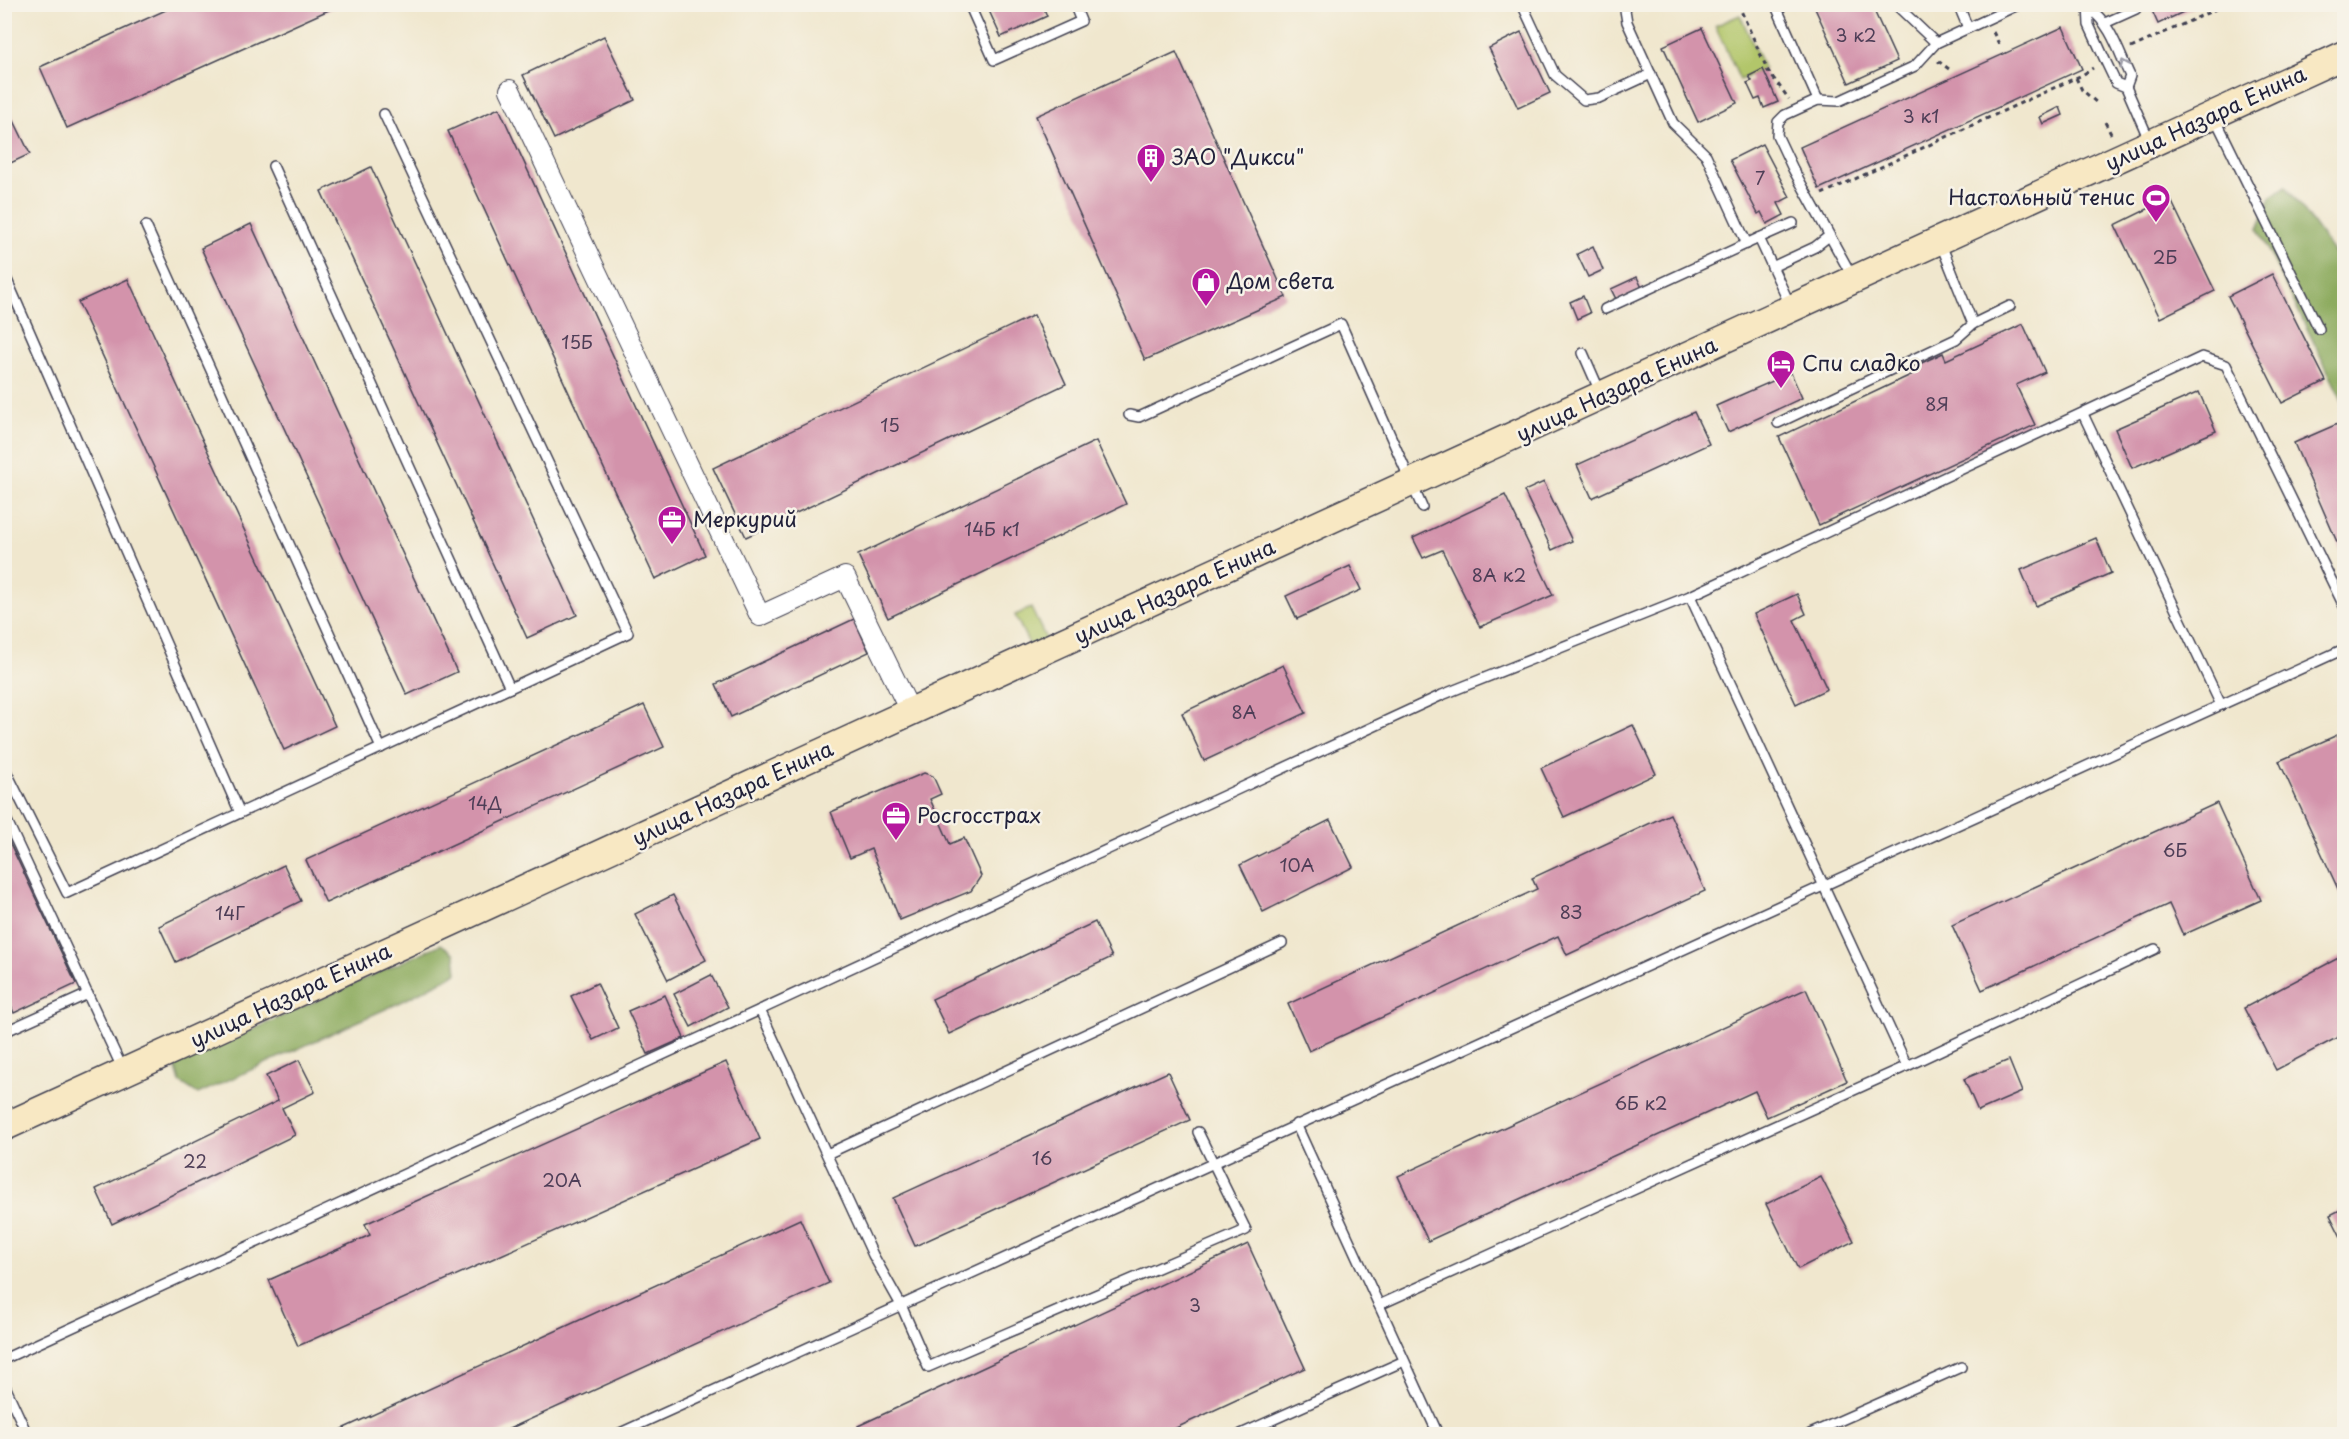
<svg xmlns="http://www.w3.org/2000/svg" width="2349" height="1439" viewBox="0 0 2349 1439" font-family="'Playpen Sans',sans-serif">
  <style>
    .green { fill: #b2c66a; stroke: #6a7452; stroke-width: 1.5 }
    .forest { fill: #8dab5e; stroke: #58664c; stroke-width: 1.5 }
    .building { fill: #d393ab }
    .lines { fill: none; stroke-linecap: round; stroke-linejoin: round }
    .service-casing { stroke: #414051; stroke-width: 12 }
    .minor-casing { stroke: #414051; stroke-width: 22 }
    .secondary-casing { stroke: #414051; stroke-width: 30 }
    .path { stroke: #414051; stroke-width: 3; stroke-dasharray: 4.5 4.5; stroke-linecap: butt }
    .service { stroke: #fff; stroke-width: 9 }
    .minor { stroke: #fff; stroke-width: 20 }
    .secondary { stroke: #f8e8c3; stroke-width: 27 }
    .oneway { stroke: #9c9ca7 }
    .labels { text-anchor: middle; stroke-width: 5; stroke-linejoin: round; paint-order: stroke }
    .number-label { font-size: 18px; fill: #4e3e57 }
    .street-label { font-size: 21px; fill: #22223b; stroke: #f7f3e8 }
    .poi-label { font-size: 21px; fill: #22223b; stroke: #f7f3e8; text-anchor: start }
  </style>
  <rect width="100%" height="100%" fill="#f7f3e8"/>
  <filter id="ink" filterUnits="userSpaceOnUse"><feTurbulence type="fractalNoise" baseFrequency=".0167" numOctaves="2"/><feDisplacementMap in="SourceGraphic" scale="12" xChannelSelector="R" yChannelSelector="G"/><feConvolveMatrix kernelMatrix="1 2 1 2 8 2 1 2 1" color-interpolation-filters="sRGB"/></filter>
  <filter id="wash" filterUnits="userSpaceOnUse"><feTurbulence type="fractalNoise" baseFrequency=".008" numOctaves="4" result="noise"/><feDisplacementMap in="SourceGraphic" scale="24" xChannelSelector="R" yChannelSelector="G"/><feGaussianBlur stdDeviation="1.35" result="paint"/><feColorMatrix in="noise" values="0 0 0 0 0 0 0 0 0 0 0 0 0 0 0 0 0 1.4 0 .05"/><feComposite in="paint" operator="in"/></filter>
  <g filter="url(#wash)">
    <rect width="100%" height="100%" fill="#f0e7ce"/>
    <!-- green -->
    <g class="green">
      <path d="M1740,15L1764,69L1740,80L1715,26Z"/>
      <path d="M1031,608L1047,641L1031,648L1015,615Z"/>
    </g>
    <!-- forest -->
    <g class="forest">
      <path d="M2286,186L2344,267V404L2258,229L2271,197Z"/>
      <path d="M441,944L455,954L457,973L401,1002L198,1094L180,1082L175,1065Z"/>
    </g>
    <g id="blocks">
      <!-- building -->
      <g class="building">
        <path d="M179,4H342L67,128L40,67Z"/>
        <path d="M986,4H1042L1047,16L1001,37Z"/>
        <path d="M1813,4H1871L1897,61L1849,83Z"/>
        <path d="M2149,4H2200L2158,24Z"/>
        <path d="M2063,27L2082,69L1819,189L1800,147Z"/>
        <path d="M1702,28L1737,103L1698,122L1663,46Z"/>
        <path d="M1521,32L1550,93L1518,108L1489,48Z"/>
        <path d="M604,36L635,100L554,139L523,75Z"/>
        <path d="M1176,52L1286,297L1145,360L1036,116Z"/>
        <path d="M1763,69L1778,102L1764,108L1760,98L1755,100L1747,83L1752,81L1749,76Z"/>
        <path d="M4,100L30,154L4,166Z"/>
        <path d="M2060,107L2063,115L2043,124L2040,117Z"/>
        <path d="M499,108L705,555L655,579L448,131Z"/>
        <path d="M1762,144L1790,197L1778,203L1784,215L1767,224L1761,212L1758,214L1730,160Z"/>
        <path d="M371,167L577,615L527,638L321,191Z"/>
        <path d="M2170,198L2215,291L2160,318L2115,225Z"/>
        <path d="M251,224L457,672L407,695L201,248Z"/>
        <path d="M1593,246L1603,270L1588,277L1577,254Z"/>
        <path d="M2272,274L2326,381L2282,403L2228,296Z"/>
        <path d="M1637,277L1643,290L1617,301L1611,289Z"/>
        <path d="M128,279L335,726L284,750L78,302Z"/>
        <path d="M1583,296L1590,313L1577,319L1570,302Z"/>
        <path d="M1034,315L1066,384L746,537L713,468Z"/>
        <path d="M2023,324L2045,372L2016,385L2035,425L1819,525L1779,437L1917,372L1915,366L1943,353L1946,360Z"/>
        <path d="M1791,373L1802,398L1728,432L1716,406Z"/>
        <path d="M2199,392L2216,431L2132,468L2115,429Z"/>
        <path d="M1694,412L1709,444L1592,498L1577,465Z"/>
        <path d="M2342,422L2344,428V558L2294,443Z"/>
        <path d="M1096,441L1126,504L888,618L858,555Z"/>
        <path d="M1544,482L1572,541L1552,550L1524,491Z"/>
        <path d="M1505,495L1553,595L1480,627L1442,550L1423,558L1413,538Z"/>
        <path d="M2096,538L2111,573L2036,606L2021,570Z"/>
        <path d="M1350,566L1361,590L1297,619L1286,596Z"/>
        <path d="M1797,594L1806,614L1794,620L1827,689L1796,704L1754,614Z"/>
        <path d="M854,619L869,652L731,717L716,684Z"/>
        <path d="M1283,665L1306,713L1204,761L1182,713Z"/>
        <path d="M644,705L664,747L326,903L306,860Z"/>
        <path d="M1633,725L1656,774L1564,817L1541,768Z"/>
        <path d="M2344,732V902L2279,761Z"/>
        <path d="M924,773L933,776L941,794L930,799L950,844L964,838L981,876L971,891L900,920L871,849L850,858L831,812Z"/>
        <path d="M2217,803L2261,900L2183,935L2169,904L1982,990L1952,925Z"/>
        <path d="M1670,814L1705,891L1567,955L1558,936L1309,1051L1288,1004L1537,889L1532,878Z"/>
        <path d="M1330,820L1353,867L1263,912L1240,865Z"/>
        <path d="M5,833L76,984L14,1013L5,992Z"/>
        <path d="M284,865L301,901L176,962L159,926Z"/>
        <path d="M673,895L706,960L668,980L635,914Z"/>
        <path d="M1095,922L1112,957L949,1034L932,999Z"/>
        <path d="M2344,955V1034L2276,1070L2244,1008Z"/>
        <path d="M711,975L728,1007L691,1027L674,994Z"/>
        <path d="M597,983L618,1028L593,1040L571,996Z"/>
        <path d="M1806,989L1847,1081L1767,1117L1755,1091L1428,1241L1398,1176Z"/>
        <path d="M665,995L684,1038L648,1054L628,1011Z"/>
        <path d="M299,1060L315,1092L282,1108L295,1135L112,1224L96,1189L278,1101L266,1076Z"/>
        <path d="M2009,1060L2022,1092L1978,1111L1964,1079Z"/>
        <path d="M726,1062L760,1139L298,1346L269,1280L370,1235L365,1224Z"/>
        <path d="M1168,1072L1190,1120L915,1246L893,1198Z"/>
        <path d="M1821,1177L1854,1241L1798,1269L1766,1204Z"/>
        <path d="M2344,1208V1243L2330,1215Z"/>
        <path d="M800,1219L829,1283L498,1434H331Z"/>
        <path d="M1248,1244L1305,1368L1163,1434H861L858,1426Z"/>
      </g>
    </g>
  </g>
  <g filter="url(#ink)">
    <use href="#blocks" fill-opacity="0" stroke="#414051" stroke-width="1.5"/>
    <g class="lines">
      <!-- service casing -->
      <g class="service-casing">
        <g id="service">
          <path d="M969,4L994,60L1081,21L1074,4"/>
          <path d="M1522,4L1555,75L1584,100L1599,98L1651,74"/>
          <path d="M1624,4L1627,22L1673,123L1706,155L1747,244"/>
          <path d="M1775,4L1818,100"/>
          <path d="M1895,4L1936,43"/>
          <path d="M1958,4L1968,28"/>
          <path d="M2088,4L2089,25L2105,60L2116,83L2126,87L2150,142"/>
          <path d="M2090,9C2111,24 2119,53 2130,76L2126,87"/>
          <path d="M2105,23L2136,9"/>
          <path d="M2334,63L2344,78"/>
          <path d="M384,114L628,633L510,688"/>
          <path d="M2215,118L2319,329"/>
          <path d="M146,226L381,748"/>
          <path d="M1759,238L1793,223"/>
          <path d="M1772,267L1815,247L1829,236"/>
          <path d="M1853,278L1793,169L1777,135L1778,122L1785,115L1818,100L1839,101L1915,66L1936,43L2020,4"/>
          <path d="M7,280L240,813"/>
          <path d="M1605,309L1759,238L1790,305"/>
          <path d="M1973,324L2010,306"/>
          <path d="M1583,353L1601,394"/>
          <path d="M2083,414L2221,705"/>
          <path d="M1129,415L1139,417L1341,324L1422,507"/>
          <path d="M1778,423L1956,339L1973,324L1940,242"/>
          <path d="M1690,596L1907,1066"/>
          <path d="M4,767L67,893L510,688L273,166"/>
          <path d="M7,821L123,1070"/>
          <path d="M760,1010L873,1255L901,1305L928,1367L1246,1230L1198,1132"/>
          <path d="M4,1032L88,994"/>
          <path d="M1296,1124L1438,1434"/>
          <path d="M827,1154L1282,943"/>
          <path d="M1379,1305L1907,1066L2155,949"/>
          <path d="M4,1359L1442,695L1690,596L2202,357L2226,365L2344,606"/>
          <path d="M4,1384L27,1434"/>
          <path d="M618,1434C1193,1171 1770,913 2344,649"/>
          <path d="M1241,1434L1404,1361"/>
          <path d="M1810,1434L1961,1367"/>
        </g>
      </g>
      <!-- minor casing -->
      <g class="minor-casing">
        <path id="minor" d="M510,90L760,616L845,577L911,713"/>
      </g>
      <!-- secondary casing -->
      <g class="secondary-casing">
        <path id="secondary" d="M4,1127L2344,55"/>
      </g>
      <!-- path -->
      <g class="path">
        <path d="M1738,4L1768,71L1789,99"/>
        <path d="M1993,32L2000,46"/>
        <path d="M2131,48L2227,4"/>
        <path d="M1938,61L1949,69"/>
        <path d="M2076,78L2082,90L2096,102"/>
        <path d="M2105,122L2111,134"/>
        <path d="M1822,194L2082,75L2093,68"/>
      </g>
      <!-- service -->
      <use href="#service" class="service"/>
      <!-- minor -->
      <use href="#minor" class="minor"/>
      <!-- secondary -->
      <use href="#secondary" class="secondary"/>
    </g>
    <!-- one-way arrows -->
    <defs><path id="oneway-chevron" d="M-2-3.5L2.5 0L-2 3.5" fill="none" stroke-width="1.6" stroke-linecap="round" stroke-linejoin="round" transform="scale(1.5)"/></defs>
    <use class="oneway" href="#oneway-chevron" transform="translate(2124 64) rotate(-114)"/>
  </g>
  <!-- icons -->
  <defs>
    <g id="building-pin" transform="scale(1.5)"><path d="M0 17L-7.5 6A9.5 9.5 0 1 1 7.5 6Z" fill="#b5179e" stroke="#f7f3e8"/><path d="M-4-6H4V6H1V3H-1V6H-4ZM-2.5-4.3h1.7v1.8h-1.7ZM.8-4.3h1.7v1.8H.8ZM-2.5-1h1.7V.8h-1.7ZM.8-1h1.7V.8H.8Z" fill="#fff"/></g>
    <g id="stadium-pin" transform="scale(1.5)"><path d="M0 17L-7.5 6A9.5 9.5 0 1 1 7.5 6Z" fill="#b5179e" stroke="#f7f3e8"/><path d="M0-5a6.5 5 0 1 0 0 10a6.5 5 0 1 0 0-10ZM-3.5-1.8h7v3.6h-7Z" fill="#fff"/></g>
    <g id="shop-pin" transform="scale(1.5)"><path d="M0 17L-7.5 6A9.5 9.5 0 1 1 7.5 6Z" fill="#b5179e" stroke="#f7f3e8"/><path d="M-5-2.5h2.3a2.7 3.5 0 0 1 5.4 0H5L5.5 6h-11ZM-1.5-2.5h3a1.5 2.3 0 0 0-3 0Z" fill="#fff"/></g>
    <g id="hotel-pin" transform="scale(1.5)"><path d="M0 17L-7.5 6A9.5 9.5 0 1 1 7.5 6Z" fill="#b5179e" stroke="#f7f3e8"/><path d="M-6-4.5h1.5V1H6V5H4.5V3h-9V5H-6ZM-4 0a1.8 1.8 0 1 1 3.6 0ZM.5 0V-2.5h3Q6-2.5 6 0Z" fill="#fff"/></g>
    <g id="office-pin" transform="scale(1.5)"><path d="M0 17L-7.5 6A9.5 9.5 0 1 1 7.5 6Z" fill="#b5179e" stroke="#f7f3e8"/><path d="M-6-3h4V-5.5h4V-3h4V5H-6ZM-1-4.5V-3h2v-1.5ZM-6 0V1H6V0Z" fill="#fff"/></g>
  </defs>
  <g fill-rule="evenodd">
    <use href="#building-pin" x="1151" y="158"/>
    <use href="#stadium-pin" x="2156" y="198"/>
    <use href="#shop-pin" x="1206" y="282"/>
    <use href="#hotel-pin" x="1781" y="364"/>
    <use href="#office-pin" x="672" y="520"/>
    <use href="#office-pin" x="896" y="816"/>
  </g>
  <g class="labels">
    <!-- number labels -->
    <g class="number-label">
      <text x="1856" y="42">3 к2</text>
      <text x="1921" y="123">3 к1</text>
      <text x="1760" y="185">7</text>
      <text x="2165" y="264">2Б</text>
      <text x="577" y="349">15Б</text>
      <text x="1937" y="411">8Я</text>
      <text x="890" y="432">15</text>
      <text x="992" y="536">14Б к1</text>
      <text x="1499" y="582">8А к2</text>
      <text x="1244" y="719">8А</text>
      <text x="485" y="810">14Д</text>
      <text x="2175" y="857">6Б</text>
      <text x="1297" y="872">10А</text>
      <text x="1571" y="919">8З</text>
      <text x="230" y="920">14Г</text>
      <text x="1641" y="1110">6Б к2</text>
      <text x="1042" y="1165">16</text>
      <text x="195" y="1168">22</text>
      <text x="562" y="1187">20А</text>
      <text x="1195" y="1312">3</text>
    </g>
    <!-- street labels -->
    <g class="street-label">
      <text transform="translate(2206 119) rotate(-25)" y="7">улица Назара Енина</text>
      <text transform="translate(1617 390) rotate(-25)" y="7">улица Назара Енина</text>
      <text transform="translate(1175 592) rotate(-25)" y="7">улица Назара Енина</text>
      <text transform="translate(733 794) rotate(-25)" y="7">улица Назара Енина</text>
      <text transform="translate(291 996) rotate(-25)" y="7">улица Назара Енина</text>
    </g>
    <!-- poi labels -->
    <g class="poi-label">
      <text x="1172" y="165">ЗАО "Дикси"</text>
      <text x="2135" y="205" text-anchor="end">Настольный тенис</text>
      <text x="1227" y="289">Дом света</text>
      <text x="1802" y="371">Спи сладко</text>
      <text x="693" y="527">Меркурий</text>
      <text x="917" y="823">Росгосстрах</text>
    </g>
  </g>
  <!-- margin -->
  <rect width="2349" height="1439" fill="none" stroke="#f7f3e8" stroke-width="24"/>
</svg>
